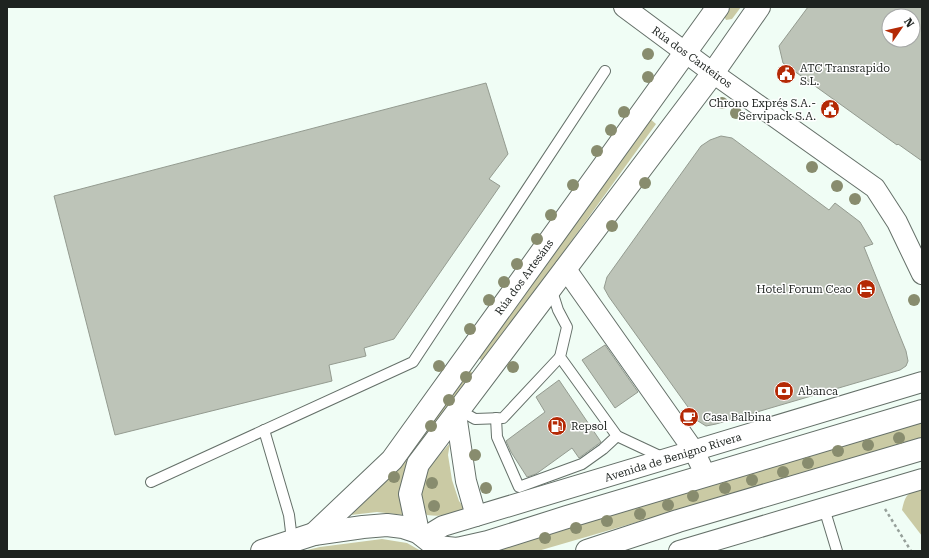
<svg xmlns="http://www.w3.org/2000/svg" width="929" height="558" viewBox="0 0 929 558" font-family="'Roboto Serif',serif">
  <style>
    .green { fill: #cacaa4 }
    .building { fill: #bdc4b8; stroke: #949b90; fill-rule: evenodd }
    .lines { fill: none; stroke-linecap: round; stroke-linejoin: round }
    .service-casing { stroke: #657069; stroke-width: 12 }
    .minor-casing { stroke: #657069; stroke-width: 22 }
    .tertiary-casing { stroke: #657069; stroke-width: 24 }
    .secondary-casing { stroke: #657069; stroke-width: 24 }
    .path { stroke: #96a09a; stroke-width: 2.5; stroke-dasharray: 3 3; stroke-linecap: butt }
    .service { stroke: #fff; stroke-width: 10 }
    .minor { stroke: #fff; stroke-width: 20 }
    .tertiary { stroke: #fff; stroke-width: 22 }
    .secondary { stroke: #fff; stroke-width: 22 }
    .tree { fill: #888c6e }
    .labels { text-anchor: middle; stroke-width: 3; stroke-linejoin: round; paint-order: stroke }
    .street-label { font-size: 11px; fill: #1e2320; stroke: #fff }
    .poi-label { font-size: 11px; fill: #1e2320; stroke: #fff; text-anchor: start }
  </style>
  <rect width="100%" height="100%" fill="#f0fdf5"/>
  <!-- green -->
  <g class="green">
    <path d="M731,7H741L732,19L726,20L725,18V15Z"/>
    <path d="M649,118L656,124L484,362L477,357Z"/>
    <path d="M468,369L475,375L404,515L377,512L351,515L381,486L394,470Z"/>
    <path d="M922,422V439L538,551H488Z"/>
    <path d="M450,443L448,455L452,480L459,501L465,509C452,515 441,517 427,515C425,511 420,505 419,501C415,480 438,457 450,443Z"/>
    <path d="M922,488V536L902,510C905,495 908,492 922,488Z"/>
    <path d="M382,539L407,543L421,551H303L320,547Z"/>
  </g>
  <!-- building -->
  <g class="building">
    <path d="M808,7H922V161L898,144L897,145L783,63L779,46ZM889,16H913V40H889Z"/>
    <path d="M486,83L508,154L489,179L500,186L394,339L364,348L366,356L329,365L332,381L115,435L54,196Z"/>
    <path d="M721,136L732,138L829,210L835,203L860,222L873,244L864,247L906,351L908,361L906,366L900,370L716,424L706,426L698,421L609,297L604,288L607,277L701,146L710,140Z"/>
    <path d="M605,345L638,392L615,408L582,360Z"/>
    <path d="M559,380L601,442L579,458L572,448L536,474L527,477L511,452L506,441L545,412L536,397Z"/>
  </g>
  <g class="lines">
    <!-- service casing -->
    <g class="service-casing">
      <g id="service">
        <path d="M551,288L558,310L567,327L560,357L617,436L664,458"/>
        <path d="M459,410L475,419L503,418L560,357"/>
        <path d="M496,418L497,437L519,487L582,464L603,449L617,436"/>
        <path d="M264,430L289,515L292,540"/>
        <path d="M151,482L413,362L605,71"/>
        <path d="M824,508L837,551"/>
      </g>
    </g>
    <!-- minor casing -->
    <g class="minor-casing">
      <g id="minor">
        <path d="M624,7L713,73L875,188L897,222L922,274"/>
        <path d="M565,268L694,451L706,476"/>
        <path d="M456,414L466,481L476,516"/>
        <path d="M425,537L443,526L922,382"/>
        <path d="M679,551L922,479"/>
      </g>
    </g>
    <!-- tertiary casing -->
    <g class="tertiary-casing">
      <g id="tertiary">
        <path d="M418,532L410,494L418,464L713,73L759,7"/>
        <path d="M314,534L392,460L718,7"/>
      </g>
    </g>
    <!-- secondary casing -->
    <g class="secondary-casing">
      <g id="secondary">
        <path d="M437,547L457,549L488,542L567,517L922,411"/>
        <path d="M262,551L314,534L363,527L387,525L403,527L418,532L437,547L440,551"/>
        <path d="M587,551L678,521L922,449"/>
      </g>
    </g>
    <!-- path -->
    <path class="path" d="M885,509L911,551"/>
    <!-- service -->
    <use href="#service" class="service"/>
    <!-- minor -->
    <use href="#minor" class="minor"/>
    <!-- tertiary -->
    <use href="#tertiary" class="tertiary"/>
    <!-- secondary -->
    <use href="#secondary" class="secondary"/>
  </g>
  <!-- trees -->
  <g class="tree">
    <circle cx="648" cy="54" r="6"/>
    <circle cx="648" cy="77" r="6"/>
    <circle cx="722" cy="103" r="6"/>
    <circle cx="624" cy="112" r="6"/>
    <circle cx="736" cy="113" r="6"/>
    <circle cx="611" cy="130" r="6"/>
    <circle cx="597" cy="151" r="6"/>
    <circle cx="812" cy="167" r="6"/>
    <circle cx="645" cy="183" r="6"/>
    <circle cx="573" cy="185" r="6"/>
    <circle cx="837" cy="186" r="6"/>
    <circle cx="855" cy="199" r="6"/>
    <circle cx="551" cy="215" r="6"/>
    <circle cx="612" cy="226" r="6"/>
    <circle cx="537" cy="239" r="6"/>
    <circle cx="517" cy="264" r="6"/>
    <circle cx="504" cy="282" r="6"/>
    <circle cx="489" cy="300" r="6"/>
    <circle cx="914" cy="300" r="6"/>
    <circle cx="470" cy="329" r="6"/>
    <circle cx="439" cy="366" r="6"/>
    <circle cx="513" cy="367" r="6"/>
    <circle cx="466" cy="377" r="6"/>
    <circle cx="449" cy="400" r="6"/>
    <circle cx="431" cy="426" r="6"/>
    <circle cx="899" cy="438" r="6"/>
    <circle cx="868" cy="445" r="6"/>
    <circle cx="838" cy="451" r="6"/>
    <circle cx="475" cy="455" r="6"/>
    <circle cx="808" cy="463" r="6"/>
    <circle cx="783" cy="472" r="6"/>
    <circle cx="394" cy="477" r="6"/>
    <circle cx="752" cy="480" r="6"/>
    <circle cx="432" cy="483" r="6"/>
    <circle cx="486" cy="488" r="6"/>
    <circle cx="725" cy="488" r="6"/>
    <circle cx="693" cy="496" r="6"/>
    <circle cx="668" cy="505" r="6"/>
    <circle cx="434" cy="506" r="6"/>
    <circle cx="640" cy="514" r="6"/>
    <circle cx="607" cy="521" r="6"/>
    <circle cx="576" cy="528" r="6"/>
    <circle cx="545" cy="538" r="6"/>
  </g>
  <!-- icons -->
  <defs>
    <g id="civic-disc" transform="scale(1)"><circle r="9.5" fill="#b42905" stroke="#fff"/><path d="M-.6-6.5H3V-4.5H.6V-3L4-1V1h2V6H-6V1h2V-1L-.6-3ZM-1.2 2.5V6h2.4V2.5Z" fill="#fff"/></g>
    <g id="hotel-disc" transform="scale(1)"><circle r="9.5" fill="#b42905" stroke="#fff"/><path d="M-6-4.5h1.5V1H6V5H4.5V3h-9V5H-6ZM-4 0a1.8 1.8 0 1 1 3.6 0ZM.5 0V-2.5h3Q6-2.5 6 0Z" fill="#fff"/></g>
    <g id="bank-disc" transform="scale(1)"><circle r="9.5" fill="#b42905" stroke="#fff"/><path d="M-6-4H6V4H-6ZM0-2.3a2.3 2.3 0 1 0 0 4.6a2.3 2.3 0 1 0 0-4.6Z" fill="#fff"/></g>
    <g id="cafe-disc" transform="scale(1)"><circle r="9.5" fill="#b42905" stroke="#fff"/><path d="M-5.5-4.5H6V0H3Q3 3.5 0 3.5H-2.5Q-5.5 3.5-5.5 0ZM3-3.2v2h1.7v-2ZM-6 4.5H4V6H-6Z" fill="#fff"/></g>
    <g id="fuel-disc" transform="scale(1)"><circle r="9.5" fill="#b42905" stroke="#fff"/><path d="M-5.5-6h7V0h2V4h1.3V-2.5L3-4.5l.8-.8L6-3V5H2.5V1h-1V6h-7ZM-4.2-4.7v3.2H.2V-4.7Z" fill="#fff"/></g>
  </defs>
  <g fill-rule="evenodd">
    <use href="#civic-disc" x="786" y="74"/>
    <use href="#civic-disc" x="830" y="109"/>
    <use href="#hotel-disc" x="866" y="289"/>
    <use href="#bank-disc" x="784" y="391"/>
    <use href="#cafe-disc" x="689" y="417"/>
    <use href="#fuel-disc" x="557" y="426"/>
  </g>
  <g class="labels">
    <!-- street labels -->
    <g class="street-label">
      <text transform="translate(692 57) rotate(36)" y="4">Rúa dos Canteiros</text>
      <text transform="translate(524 277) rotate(-54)" y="4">Rúa dos Artesáns</text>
      <text transform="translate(673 457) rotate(-17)" y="4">Avenida de Benigno Rivera</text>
    </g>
    <!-- poi labels -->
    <g class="poi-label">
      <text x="800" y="72">ATC Transrapido<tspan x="800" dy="13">S.L.</tspan></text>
      <text x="816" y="107" text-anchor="end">Chrono Exprés S.A.-<tspan x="816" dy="13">Servipack S.A.</tspan></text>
      <text x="852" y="293" text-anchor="end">Hotel Forum Ceao</text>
      <text x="798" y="395">Abanca</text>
      <text x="703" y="421">Casa Balbina</text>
      <text x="571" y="430">Repsol</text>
    </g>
  </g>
  <!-- border -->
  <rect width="929" height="558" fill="none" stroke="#1e2320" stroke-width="16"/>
  <!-- north arrow -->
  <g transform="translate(901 28) rotate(56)"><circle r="19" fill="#ffffff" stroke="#a5a7a6"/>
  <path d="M0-3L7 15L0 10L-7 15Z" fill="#b42905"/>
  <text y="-6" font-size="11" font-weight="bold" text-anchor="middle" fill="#1e2320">N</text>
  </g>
</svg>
